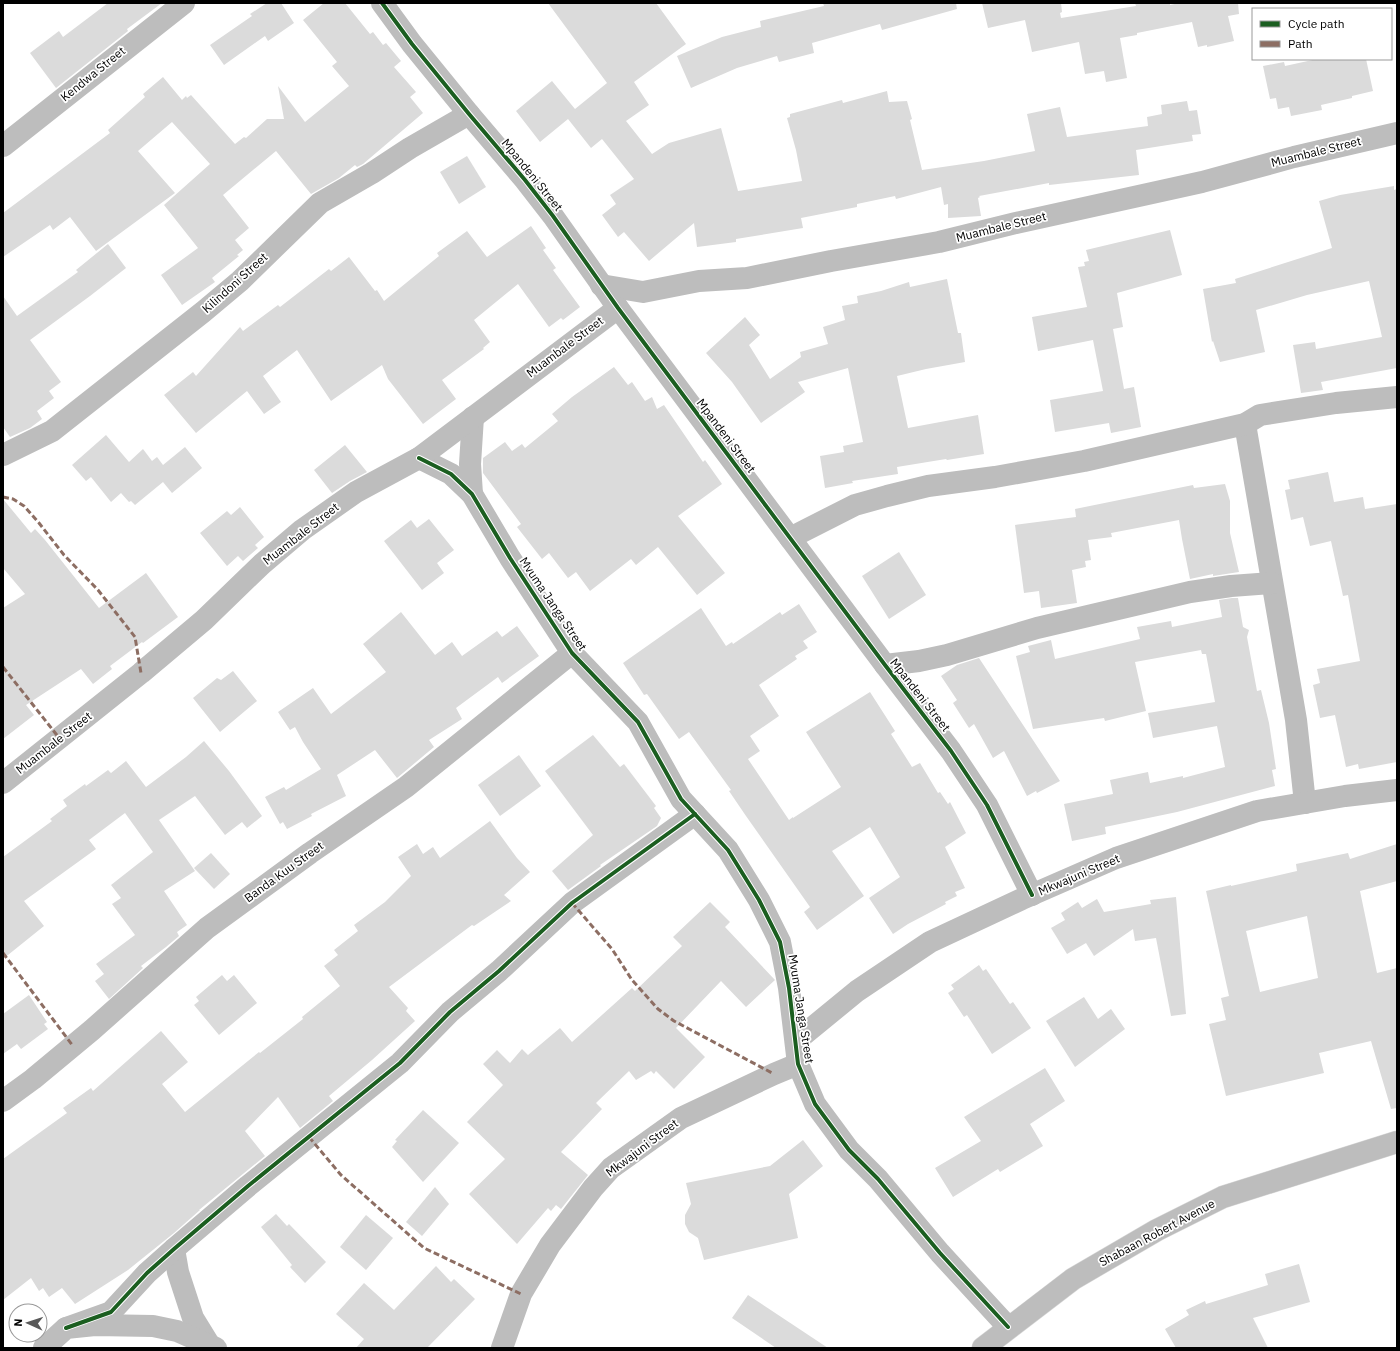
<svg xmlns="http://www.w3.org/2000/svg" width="1400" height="1351" viewBox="0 0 1400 1351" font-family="'IBM Plex Sans',sans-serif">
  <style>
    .building { fill: #dbdbdb; fill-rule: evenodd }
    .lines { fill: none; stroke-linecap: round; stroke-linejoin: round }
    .primary-casing { stroke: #dbdbdb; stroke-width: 23 }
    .minor { stroke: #bdbdbd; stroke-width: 22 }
    .primary { stroke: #bdbdbd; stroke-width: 22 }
    .quiet { stroke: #8d6e63; stroke-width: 3; stroke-dasharray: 6 3; stroke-linecap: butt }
    .cycleway-casing { stroke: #fff; stroke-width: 6 }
    .cycleway { stroke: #1b5e20; stroke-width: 4 }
    .labels { text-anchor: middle; stroke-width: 3.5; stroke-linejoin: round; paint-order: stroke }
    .street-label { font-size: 12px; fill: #000; stroke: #fff }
  </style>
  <rect width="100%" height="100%" fill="#fff"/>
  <!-- building -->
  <g class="building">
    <path d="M108,3H162L127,29L128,31L56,88L30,53L59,31L63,37Z"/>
    <path d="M267,3H281L294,23L268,41L265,36L224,65L210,45L252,16L250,14Z"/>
    <path d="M324,3H345L370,34L373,32L383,45L386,43L401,61L394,67L416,92L410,97L423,113L363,164L357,167L355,165L339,178L311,194L276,151L223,195L249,228L235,240L243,250L237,255L239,256L212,278L215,282L182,305L161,275L198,248L164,205L210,164L172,122L138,151L175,193L96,251L70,217L53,230L50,225L3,257V213L110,133L108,130L145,97L143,94L163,77L182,100L186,96L187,98L191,95L235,144L244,137L246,138L267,119H284L278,86L305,122L349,86L332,66L337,62L303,20Z"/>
    <path d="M548,3H656L686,44L634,82L649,105L626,121L652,154L669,143L721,128L738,191L802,181L796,150L787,118L790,117V114L842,100L843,103L887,91L889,102L907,101L912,119L910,120L922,170L984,161L1035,151L1027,114L1060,107L1067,137L1148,126L1147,117L1162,114L1161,105L1187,101L1189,111L1197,110L1201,134L1192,135L1193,141L1136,150L1139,175L1049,185V183L979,196L980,197L978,198L981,216L948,218V204L944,205L941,187L896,199L895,196L857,204V207L801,218L803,228L736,239V242L697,247L694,223L649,261L624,232L618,237L602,215L616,204L610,195L634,179L602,139L591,148L568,119L540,142L516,111L552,81L575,109L607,83Z"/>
    <path d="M823,3H956L957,9L882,30L880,24L812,43L814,53L779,62L777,56L737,68L691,88L677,56L722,37L761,27L760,21L824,6Z"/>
    <path d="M982,3H1061L1062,12L1060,13L1061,18L1136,6L1135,3H1170V5L1179,3H1238L1239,14L1228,16L1234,41L1207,47V45L1198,47L1192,22L1137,33V35L1120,38L1127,78L1106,82L1104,71L1085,74L1079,42L1032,52L1025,20L988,28Z"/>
    <path d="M1317,59H1366L1373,91L1352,96V98L1321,105L1322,110L1291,116L1289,107L1278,109L1276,98L1270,99L1263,66L1284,62L1285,66Z"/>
    <path d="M467,156L486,187L459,204L440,172Z"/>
    <path d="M1394,186V190L1397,189V368L1321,382L1323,390L1301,393L1293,345L1315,342L1316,349L1382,337L1369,281L1307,295L1256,310L1265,352L1220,362L1213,341L1212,342L1203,289L1236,283L1235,279L1332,248L1319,201L1340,195Z"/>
    <path d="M531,226L546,248L543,250L556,268L553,270L580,307L563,320L561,318L549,327L518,284L474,320L490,342L483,348L484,349L442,380L456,399L423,424L388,379L382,365L331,401L297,350L263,376L281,402L264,414L247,391L196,433L164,395L193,372L196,376L240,327L243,331L278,305L280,307L329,269L331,271L349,257L375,291L377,290L384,301L439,256L437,253L467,231L487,257Z"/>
    <path d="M1170,230L1182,275L1117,293L1123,327L1113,329L1124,389L1134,387L1141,427L1111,433L1109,423L1055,432L1050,400L1103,391L1093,340L1038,351L1032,317L1087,307L1078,267L1085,266L1084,262L1089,261L1086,250Z"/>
    <path d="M108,244L126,268L90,296L30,340L61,382L49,391L54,398L37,411L42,419L30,428L10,437L3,427V296L17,316L78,272L76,270Z"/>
    <path d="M947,279L958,333H961L965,362L926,369L897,376L908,428L978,415L984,454L947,460L946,459L897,467L898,474L852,481L853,483L825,488L820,456L844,452L843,446L863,442L848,368L798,382L805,392L761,423L732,382L706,353L745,317L760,335L749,345L770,379L801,357L800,352L828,344L823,327L845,320L842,306L858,303L857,296L881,291L909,282L910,287Z"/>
    <path d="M614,367L628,385L632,382L645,401L652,397L657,409L664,405L703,462L705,460L722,484L678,516L725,573L697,595L658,547L636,565L631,559L590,591L576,572L568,578L549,553L542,559L517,527L521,524L483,473V458L505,442L512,451L522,444L525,448L558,421L552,414L572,397Z"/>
    <path d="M106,435L129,462L143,449L152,461L157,457L163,465L185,447L202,468L172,493L163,482L135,505L131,501L129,502L121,493L111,502L91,477L86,481L72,465Z"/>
    <path d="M345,445L367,472L350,481L332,493L314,470Z"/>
    <path d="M1328,472L1334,502L1363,497L1365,509L1397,504V762L1359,769L1358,764L1346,767L1335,715L1320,718L1313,685L1320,683L1317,669L1360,661L1348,595L1343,596L1331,541L1310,546L1303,517L1291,520L1285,490L1290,489L1288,480Z"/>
    <path d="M1225,484L1230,501V533L1239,572L1213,576V574L1190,579L1182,539L1179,520L1111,533L1112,537L1088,540L1091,560L1085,561L1086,567L1072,570L1077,603L1041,608L1039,591L1024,593L1015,525L1076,517L1075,509L1193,485L1194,488Z"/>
    <path d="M3,499L31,533L35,529L45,540L99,608L146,573L178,617L143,643L142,642L110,666L112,669L93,684L81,669L26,705L34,715L3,739V608L25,594L3,568Z"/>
    <path d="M240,507L264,537L255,545L258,548L243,561L238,556L227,566L200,533L227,511L231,515Z"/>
    <path d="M429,519L454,550L437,563L444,573L422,590L384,541L411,520L417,528Z"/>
    <path d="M899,552L926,595L889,619L862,576Z"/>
    <path d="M1232,598H1238L1243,627L1249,630L1247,637L1257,691L1261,690L1269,723L1276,769L1272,770L1275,786L1177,812L1105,827L1106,834L1072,841L1064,804L1113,794L1110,780L1148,772L1150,783L1183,776V778L1225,767L1217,726L1153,738L1148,713L1215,702L1206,654H1202L1201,650L1135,662L1146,711L1105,721L1104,718L1033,729L1016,656L1030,652L1028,646L1051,640L1055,659L1140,639L1137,627L1171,621L1172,627L1222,617L1219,600Z"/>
    <path d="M799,604L817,632L803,641L808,648L795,656L797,659L759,685L779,716L750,736L760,751L748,759L789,820L793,817V818L841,787L806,732L870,692L895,731L891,734L912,767L920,763L938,793L940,792L948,804L950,802L966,833L945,847L965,888L955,892L957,896L945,902L946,904L908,924L893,934L869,898L900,877L870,827L832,851L864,896L817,930L804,912L810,907L746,816L729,791L731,790L689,732L679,739L647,694L644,695L623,663L701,608L726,646L732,642L733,644L780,612L782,615Z"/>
    <path d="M401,612L435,655L452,642L462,656L497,631L502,637L517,626L539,656L502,683L498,677L456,708L462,719L429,740L434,747L397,778L375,750L337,775L346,796L311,814L312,816L287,829L283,822L280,824L265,797L284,787L286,790L321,769L303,742L295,727L290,730L278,712L313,688L331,714L386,672L363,644Z"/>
    <path d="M979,658L1060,781L1037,793L1036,791L1027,796L1004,751L993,758L974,724L969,728L953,703L957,700L941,676L957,665Z"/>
    <path d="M233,671L257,701L220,732L193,698L217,678L221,680Z"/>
    <path d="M593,735L620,767L624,764L656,806L654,808L661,818L657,826L600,865L601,866L568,890L552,871L593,835L545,771Z"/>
    <path d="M204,741L229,771L262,816L247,828L242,822L225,835L195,796L159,820L195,871L164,891L187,925L177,932L179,936L166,947L141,966L143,968L109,999L95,981L104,974L96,964L135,935L112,904L121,898L111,885L153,852L125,813L89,840L96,849L24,901L44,926L3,959V857L52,821L50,819L67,806L63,800L85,784L86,786L108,770L111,773L126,761L146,787L186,757Z"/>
    <path d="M519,755L541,786L500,816L478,785Z"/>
    <path d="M490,821L517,858L530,872L504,895L511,901L474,926L472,925L389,987L408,1008L406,1011L415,1021L372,1060L329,1096L333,1101L300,1128L278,1097L245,1131L265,1156L199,1210H200L174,1233L128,1270L75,1304L62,1288L49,1297L43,1288L39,1291L31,1278L3,1300V1159L67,1113L63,1108L91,1088L93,1091L161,1031L188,1062L162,1084L185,1112L259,1052L260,1053L303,1019L302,1017L340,986L324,966L338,955L334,950L358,931L354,925L385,902L411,876L398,857L417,844L423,854L433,847L440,858Z"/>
    <path d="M1397,844V881L1360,891L1377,973L1397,968V1108L1391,1109L1371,1041L1319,1053L1324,1073L1226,1096L1209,1024L1226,1020L1221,998L1229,996L1206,891L1231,885V886L1297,871L1296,864L1348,853L1350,859ZM1307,916L1318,978L1260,992L1246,931Z"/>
    <path d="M211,853L230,874L214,889L194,868Z"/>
    <path d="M1176,897L1186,1014L1171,1016L1156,938L1135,941L1133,929L1094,956L1086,943L1067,954L1051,928L1065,920L1061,913L1078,902L1082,908L1097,899L1104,912L1151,904L1150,900Z"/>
    <path d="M710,902L730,922L725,927L775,980L746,1007L721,981L676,1028L705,1057L674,1089L656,1071L654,1074L651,1071L636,1080L629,1071L596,1103L602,1109L561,1152L588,1175L561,1209L556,1205L551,1211L548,1208L517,1244L469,1194L505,1159L467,1122L503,1085L483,1064L497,1050L510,1063L522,1049L528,1055L560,1028L572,1042L632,988L635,991L682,946L673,937Z"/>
    <path d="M979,965L983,971L986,969L1010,1004L1013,1002L1031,1028L992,1054L967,1015L964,1017L948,993L954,989L951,985Z"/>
    <path d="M222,975L227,981L234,975L257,1003L219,1035L194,1005L199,1001L196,997Z"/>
    <path d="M29,995L47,1022L44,1024L48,1029L21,1049L17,1044L3,1054V1014Z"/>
    <path d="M1084,997L1098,1019L1111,1009L1125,1029L1075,1067L1046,1021Z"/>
    <path d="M1045,1068L1065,1101L1030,1124L1043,1146L1000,1172L998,1169L953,1197L935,1168L981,1141L964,1117Z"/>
    <path d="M423,1110L459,1143L423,1182L392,1147L397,1141L395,1140Z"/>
    <path d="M803,1140L823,1166L789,1194L798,1238L704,1260L698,1238L689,1232L685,1224V1215L691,1204L686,1183L770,1166Z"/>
    <path d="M435,1187L449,1204L422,1236L406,1222Z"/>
    <path d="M276,1214L287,1226L289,1224L326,1262L305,1283L290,1267L292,1265L261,1227Z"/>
    <path d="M366,1215L393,1238L366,1270L340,1247Z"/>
    <path d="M1299,1264L1310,1302L1253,1318L1268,1348H1176L1165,1329L1189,1315L1186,1310L1205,1301L1206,1304L1268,1285L1265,1274Z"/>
    <path d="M436,1266L451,1282L454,1279L475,1299L427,1348H356L364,1339L336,1314L364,1283L394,1310Z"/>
    <path d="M748,1295L828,1348H776L732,1318Z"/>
  </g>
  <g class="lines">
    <!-- primary casing -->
    <g class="primary-casing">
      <path id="primary" d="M983,1348L1073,1279L1157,1230L1223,1197L1397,1142"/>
    </g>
    <!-- minor -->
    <g class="minor">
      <path d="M382,3L412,44L469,114L525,180L553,216L618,308L885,665L951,751L987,805L1032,895"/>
      <path d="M3,146L184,3"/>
      <path d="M601,285L643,292L699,281L747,278L831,261L939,242L1016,223L1202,182L1294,157L1397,133"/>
      <path d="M1245,424L1296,720L1305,803"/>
      <path d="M3,455L52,431L203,312L240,281L320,203L372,173L410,148L469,114"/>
      <path d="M419,458L451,474L472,494L510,558L572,653L638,722L681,799L728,850L759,900L780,942L789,988L798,1064L815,1104L849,1150L878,1179L940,1253L1008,1327"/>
      <path d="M472,494L470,464L473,417"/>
      <path d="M790,538L855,505L887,496L928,486L995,477L1084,461L1245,424L1260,415L1336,403L1397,397"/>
      <path d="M885,665L919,661L947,655L1037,628L1190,592L1231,586L1272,583"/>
      <path d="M3,783L141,673L204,620L262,564L302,530L356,492L419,458L618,308"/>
      <path d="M796,1041L857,991L930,942L1022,899L1116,858L1257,811L1345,796L1397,790"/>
      <path d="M3,1101L33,1079L92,1030L207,928L310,853L406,787L572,653"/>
      <path d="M174,1249L178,1272L193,1318L209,1344"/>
      <path d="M66,1328L111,1312L147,1273L174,1249L248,1186L400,1063L450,1012L499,971L572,903L695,814"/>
      <path d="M44,1348L66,1328L95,1325L153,1326L177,1331L216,1348"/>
      <path d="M502,1348L521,1294L550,1245L593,1188L611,1168L681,1118L774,1074L798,1064"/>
    </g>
    <!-- primary -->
    <use href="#primary" class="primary"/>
    <!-- quiet -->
    <g class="quiet">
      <path d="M3,497L13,499L24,506L39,523L64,555L98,590L135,637L141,673"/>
      <path d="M3,667L60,739"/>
      <path d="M572,903L612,949L632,980L658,1009L674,1021L774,1074"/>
      <path d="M3,953L73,1046"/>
      <path d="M309,1137L341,1175L424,1248L521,1294"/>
    </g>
    <!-- cycleway casing -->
    <g class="cycleway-casing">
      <g id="cycleway">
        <path d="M382,3L412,44L469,114L525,180L553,216L618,308L885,665L951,751L987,805L1032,895"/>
        <path d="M419,458L451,474L472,494L510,558L572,653L638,722L681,799L728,850L759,900L780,942L789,988L798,1064L815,1104L849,1150L878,1179L940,1253L1008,1327"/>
        <path d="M66,1328L111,1312L147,1273L174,1249L248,1186L400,1063L450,1012L499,971L572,903L695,814"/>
      </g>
    </g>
    <!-- cycleway -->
    <use href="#cycleway" class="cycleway"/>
  </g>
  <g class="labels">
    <!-- street labels -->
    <g class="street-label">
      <text transform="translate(93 74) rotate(-39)" y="4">Kendwa Street</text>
      <text transform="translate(1316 152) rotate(-14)" y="4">Muambale Street</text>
      <text transform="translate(532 175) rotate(51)" y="4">Mpandeni Street</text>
      <text transform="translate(1001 227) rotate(-14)" y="4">Muambale Street</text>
      <text transform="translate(235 283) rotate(-42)" y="4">Kilindoni Street</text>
      <text transform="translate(565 347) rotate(-37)" y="4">Muambale Street</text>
      <text transform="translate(726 436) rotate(53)" y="4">Mpandeni Street</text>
      <text transform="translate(301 534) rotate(-38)" y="4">Muambale Street</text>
      <text transform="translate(553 604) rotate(56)" y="4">Mvuma Janga Street</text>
      <text transform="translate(920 695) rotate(52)" y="4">Mpandeni Street</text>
      <text transform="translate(54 743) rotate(-38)" y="4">Muambale Street</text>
      <text transform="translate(284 872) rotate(-36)" y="4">Banda Kuu Street</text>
      <text transform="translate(1079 875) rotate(-23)" y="4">Mkwajuni Street</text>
      <text transform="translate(801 1009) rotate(81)" y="4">Mvuma Janga Street</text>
      <text transform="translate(642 1148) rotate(-37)" y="4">Mkwajuni Street</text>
      <text transform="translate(1157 1233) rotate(-28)" y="4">Shabaan Robert Avenue</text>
    </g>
  </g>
  <!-- border -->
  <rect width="1400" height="1351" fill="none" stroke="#000000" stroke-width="8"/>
  <!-- legend -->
  <rect x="1252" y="8" width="140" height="52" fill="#ffffff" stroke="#999999"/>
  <rect x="1260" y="21" width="20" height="6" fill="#1b5e20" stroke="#999999"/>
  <text x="1288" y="28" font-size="12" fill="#000000">Cycle path</text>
  <rect x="1260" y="41" width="20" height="6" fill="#8d6e63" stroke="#999999"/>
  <text x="1288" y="48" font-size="12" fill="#000000">Path</text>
  <!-- north arrow -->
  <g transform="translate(28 1323) rotate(273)"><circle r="19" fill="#ffffff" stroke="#999999"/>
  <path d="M0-3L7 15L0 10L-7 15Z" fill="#595959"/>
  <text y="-6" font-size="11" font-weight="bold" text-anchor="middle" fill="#000000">N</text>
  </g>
</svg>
